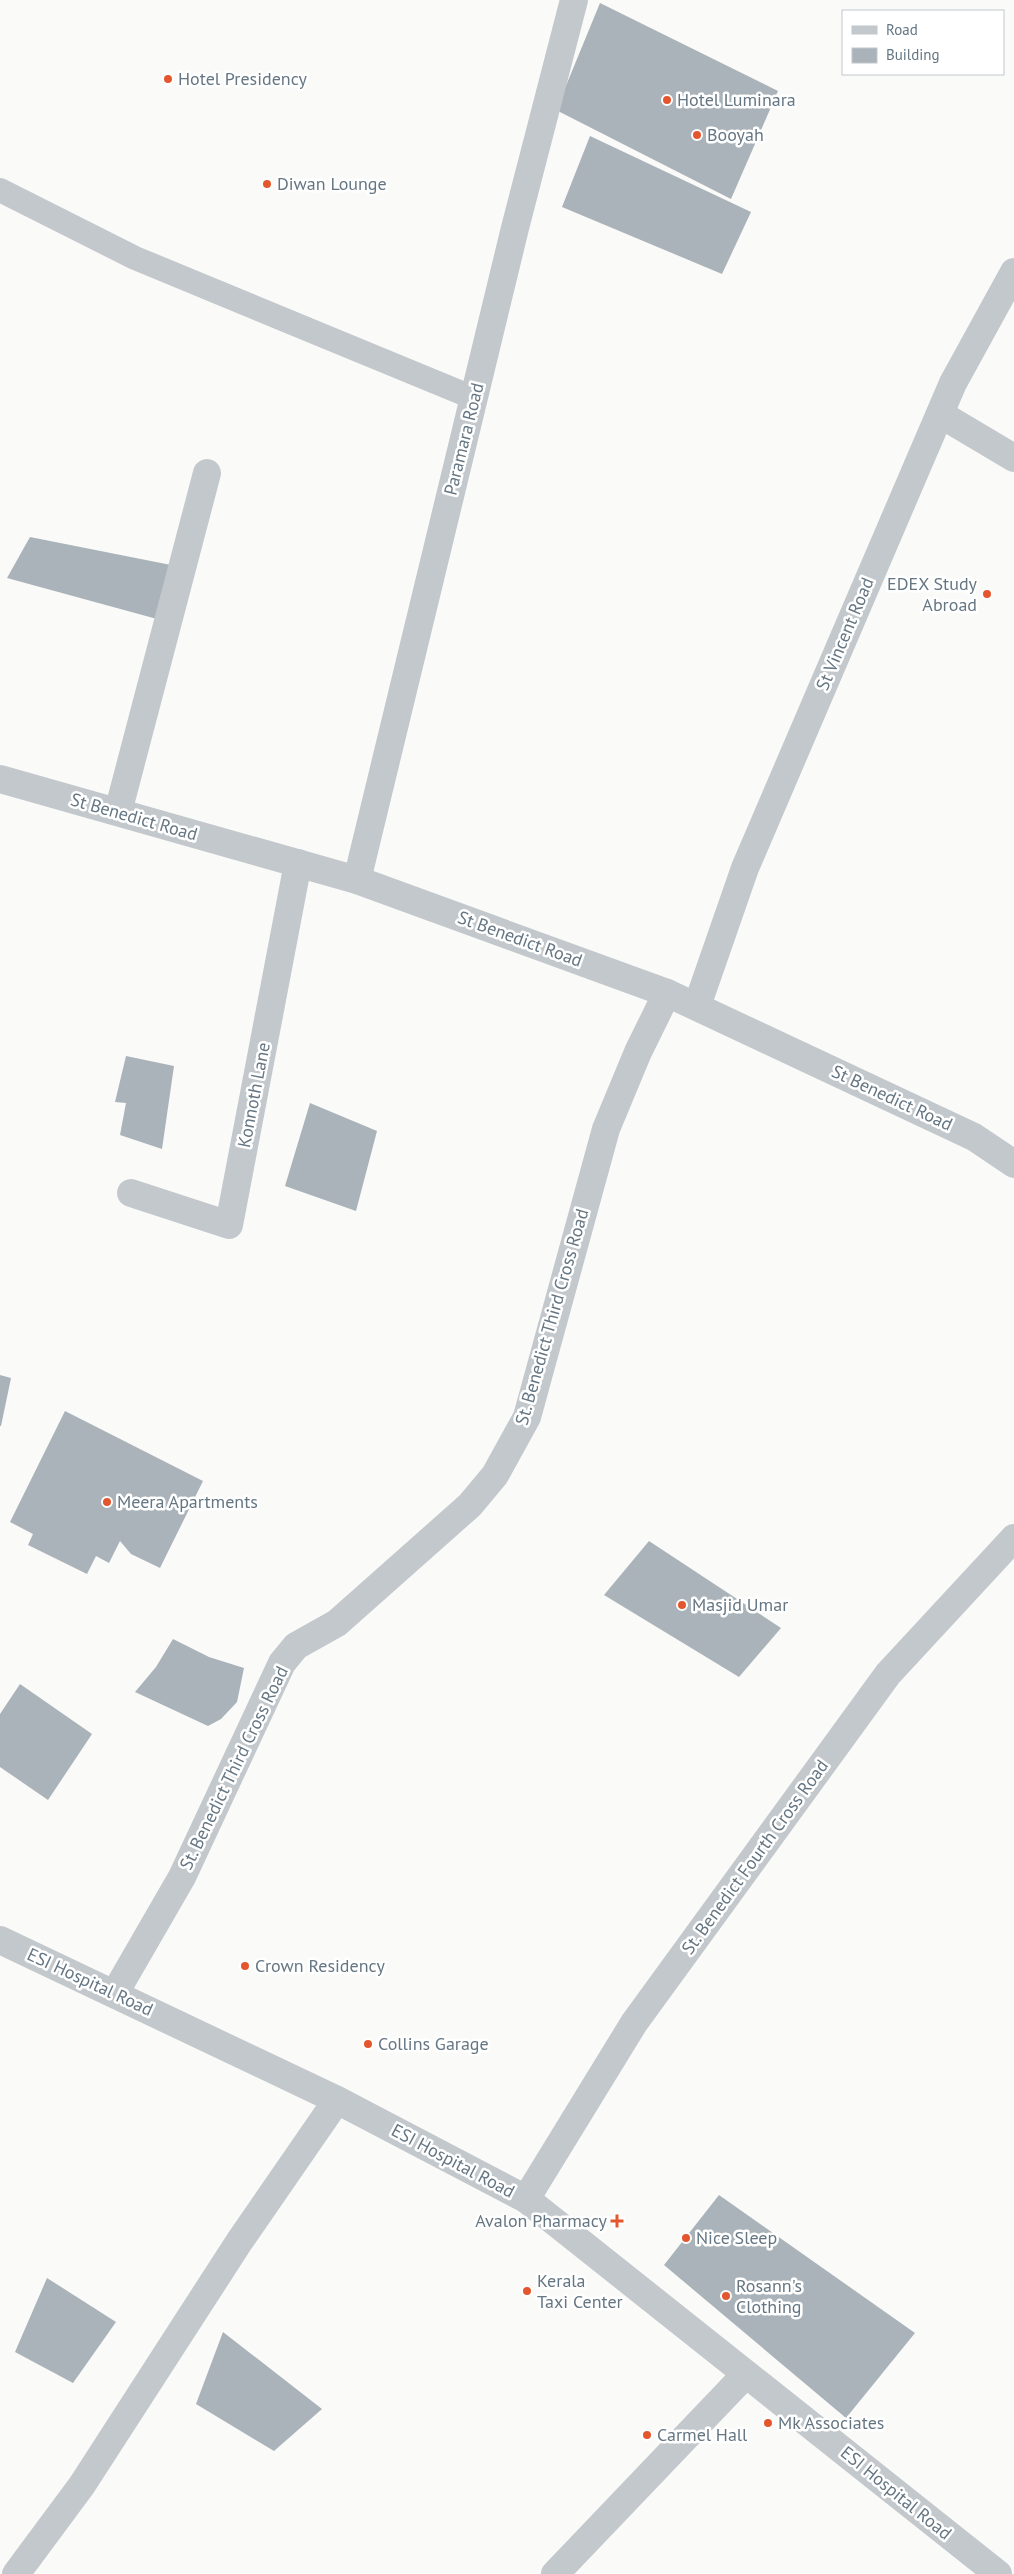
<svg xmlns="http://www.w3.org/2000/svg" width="1014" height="2574" viewBox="0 0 1014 2574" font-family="'PT Sans',sans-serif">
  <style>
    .building { fill: #aab3b9 }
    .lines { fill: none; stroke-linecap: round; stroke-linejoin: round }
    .lane { stroke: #c3c8cc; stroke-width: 24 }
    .street { stroke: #c3c8cc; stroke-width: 28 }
    .poi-dot { fill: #e4572e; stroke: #fff; stroke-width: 2 }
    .labels { text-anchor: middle; stroke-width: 5; stroke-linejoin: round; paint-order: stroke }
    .poi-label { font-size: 18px; fill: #657683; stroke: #fff; text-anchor: start }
    .street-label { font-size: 18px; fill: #657683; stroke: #fff }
  </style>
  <rect width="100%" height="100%" fill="#fafaf8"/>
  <!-- building -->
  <g class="building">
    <path d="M600,3L778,91L731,199L556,110Z"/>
    <path d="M590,136L751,212L722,274L562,207Z"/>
    <path d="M30,537L171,565L157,619L7,578Z"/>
    <path d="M126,1056L174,1066L162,1149L120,1135L126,1103L115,1102Z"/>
    <path d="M310,1103L377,1131L356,1211L285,1186Z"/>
    <path d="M0,1375L11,1378L1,1426H0Z"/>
    <path d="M65,1411L203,1481L160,1568L131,1554L120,1541L109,1563L96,1556L87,1574L28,1545L33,1534L10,1522Z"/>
    <path d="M649,1541L781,1628L739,1677L604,1595Z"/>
    <path d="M173,1639L209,1657L244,1668L237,1702L221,1719L208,1726L135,1692L156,1667Z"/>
    <path d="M20,1684L92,1734L48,1800L0,1767V1714Z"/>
    <path d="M719,2195L915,2333L846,2418L664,2265Z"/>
    <path d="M47,2278L116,2322L73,2383L15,2352Z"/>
    <path d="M223,2332L322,2409L274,2451L196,2404Z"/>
  </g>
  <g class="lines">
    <!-- lane -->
    <path class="lane" d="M0,190L135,258L474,398"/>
    <!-- street -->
    <g class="street">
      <path d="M940,414L1014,458"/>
      <path d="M0,779L357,880L667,993L974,1137L1014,1164"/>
      <path d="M118,812L207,473"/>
      <path d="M357,880L515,228L574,0"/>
      <path d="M697,1006L745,868L953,383L1014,272"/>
      <path d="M131,1193L229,1225L298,863"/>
      <path d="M0,1940L337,2100L526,2199L998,2574"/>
      <path d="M115,1993L182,1877L282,1663L296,1646L337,1623L470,1505L495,1475L527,1417L606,1129L638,1052L667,993"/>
      <path d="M526,2199L634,2023L888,1674L1014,1538"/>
      <path d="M16,2574L82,2485L239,2242L337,2100"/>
      <path d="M555,2574L746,2374"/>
    </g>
  </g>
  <!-- markers -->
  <g class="poi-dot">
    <circle cx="168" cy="79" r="5"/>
    <circle cx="667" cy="100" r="5"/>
    <circle cx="697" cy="135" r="5"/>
    <circle cx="267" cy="184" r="5"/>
    <circle cx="987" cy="594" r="5"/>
    <circle cx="107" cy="1502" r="5"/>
    <circle cx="682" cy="1605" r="5"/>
    <circle cx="245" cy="1966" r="5"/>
    <circle cx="368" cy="2044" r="5"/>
    <path d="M614.5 2213.5h5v5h5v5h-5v5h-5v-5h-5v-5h5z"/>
    <circle cx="686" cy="2238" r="5"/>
    <circle cx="527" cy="2291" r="5"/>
    <circle cx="726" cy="2296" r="5"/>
    <circle cx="768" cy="2423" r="5"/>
    <circle cx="647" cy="2435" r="5"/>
  </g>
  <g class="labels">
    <!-- poi labels -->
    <g class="poi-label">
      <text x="178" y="85">Hotel Presidency</text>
      <text x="677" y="106">Hotel Luminara</text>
      <text x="707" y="141">Booyah</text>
      <text x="277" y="190">Diwan Lounge</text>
      <text x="977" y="590" text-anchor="end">EDEX Study<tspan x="977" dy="21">Abroad</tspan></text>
      <text x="117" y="1508">Meera Apartments</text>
      <text x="692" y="1611">Masjid Umar</text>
      <text x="255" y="1972">Crown Residency</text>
      <text x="378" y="2050">Collins Garage</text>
      <text x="607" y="2227" text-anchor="end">Avalon Pharmacy</text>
      <text x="696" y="2244">Nice Sleep</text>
      <text x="537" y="2287">Kerala<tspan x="537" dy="21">Taxi Center</tspan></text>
      <text x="736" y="2292">Rosann's<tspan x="736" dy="21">Clothing</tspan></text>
      <text x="778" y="2429">Mk Associates</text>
      <text x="657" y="2441">Carmel Hall</text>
    </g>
    <!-- street labels -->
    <g class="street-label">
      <text transform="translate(464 439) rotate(-76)" y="6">Paramara Road</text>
      <text transform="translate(845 634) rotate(-67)" y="6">St Vincent Road</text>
      <text transform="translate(134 817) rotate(16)" y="6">St Benedict Road</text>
      <text transform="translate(520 939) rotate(20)" y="6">St Benedict Road</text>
      <text transform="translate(254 1095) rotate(-79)" y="6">Konnoth Lane</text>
      <text transform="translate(892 1098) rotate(25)" y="6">St Benedict Road</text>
      <text transform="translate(552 1317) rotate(-74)" y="6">St. Benedict Third Cross Road</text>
      <text transform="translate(234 1768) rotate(-64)" y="6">St. Benedict Third Cross Road</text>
      <text transform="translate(755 1857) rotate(-54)" y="6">St. Benedict Fourth Cross Road</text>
      <text transform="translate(90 1982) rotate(25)" y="6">ESI Hospital Road</text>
      <text transform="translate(453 2161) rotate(28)" y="6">ESI Hospital Road</text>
      <text transform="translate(896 2493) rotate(39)" y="6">ESI Hospital Road</text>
    </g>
  </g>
  <!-- legend -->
  <rect x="842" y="10" width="162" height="65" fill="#ffffff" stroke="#c1c8cd"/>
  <rect x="852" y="26" width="25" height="8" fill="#c3c8cc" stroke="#c1c8cd"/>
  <text x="886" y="35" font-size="15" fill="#657683">Road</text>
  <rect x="852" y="48" width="25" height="15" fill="#aab3b9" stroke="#c1c8cd"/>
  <text x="886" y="60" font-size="15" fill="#657683">Building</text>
</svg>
